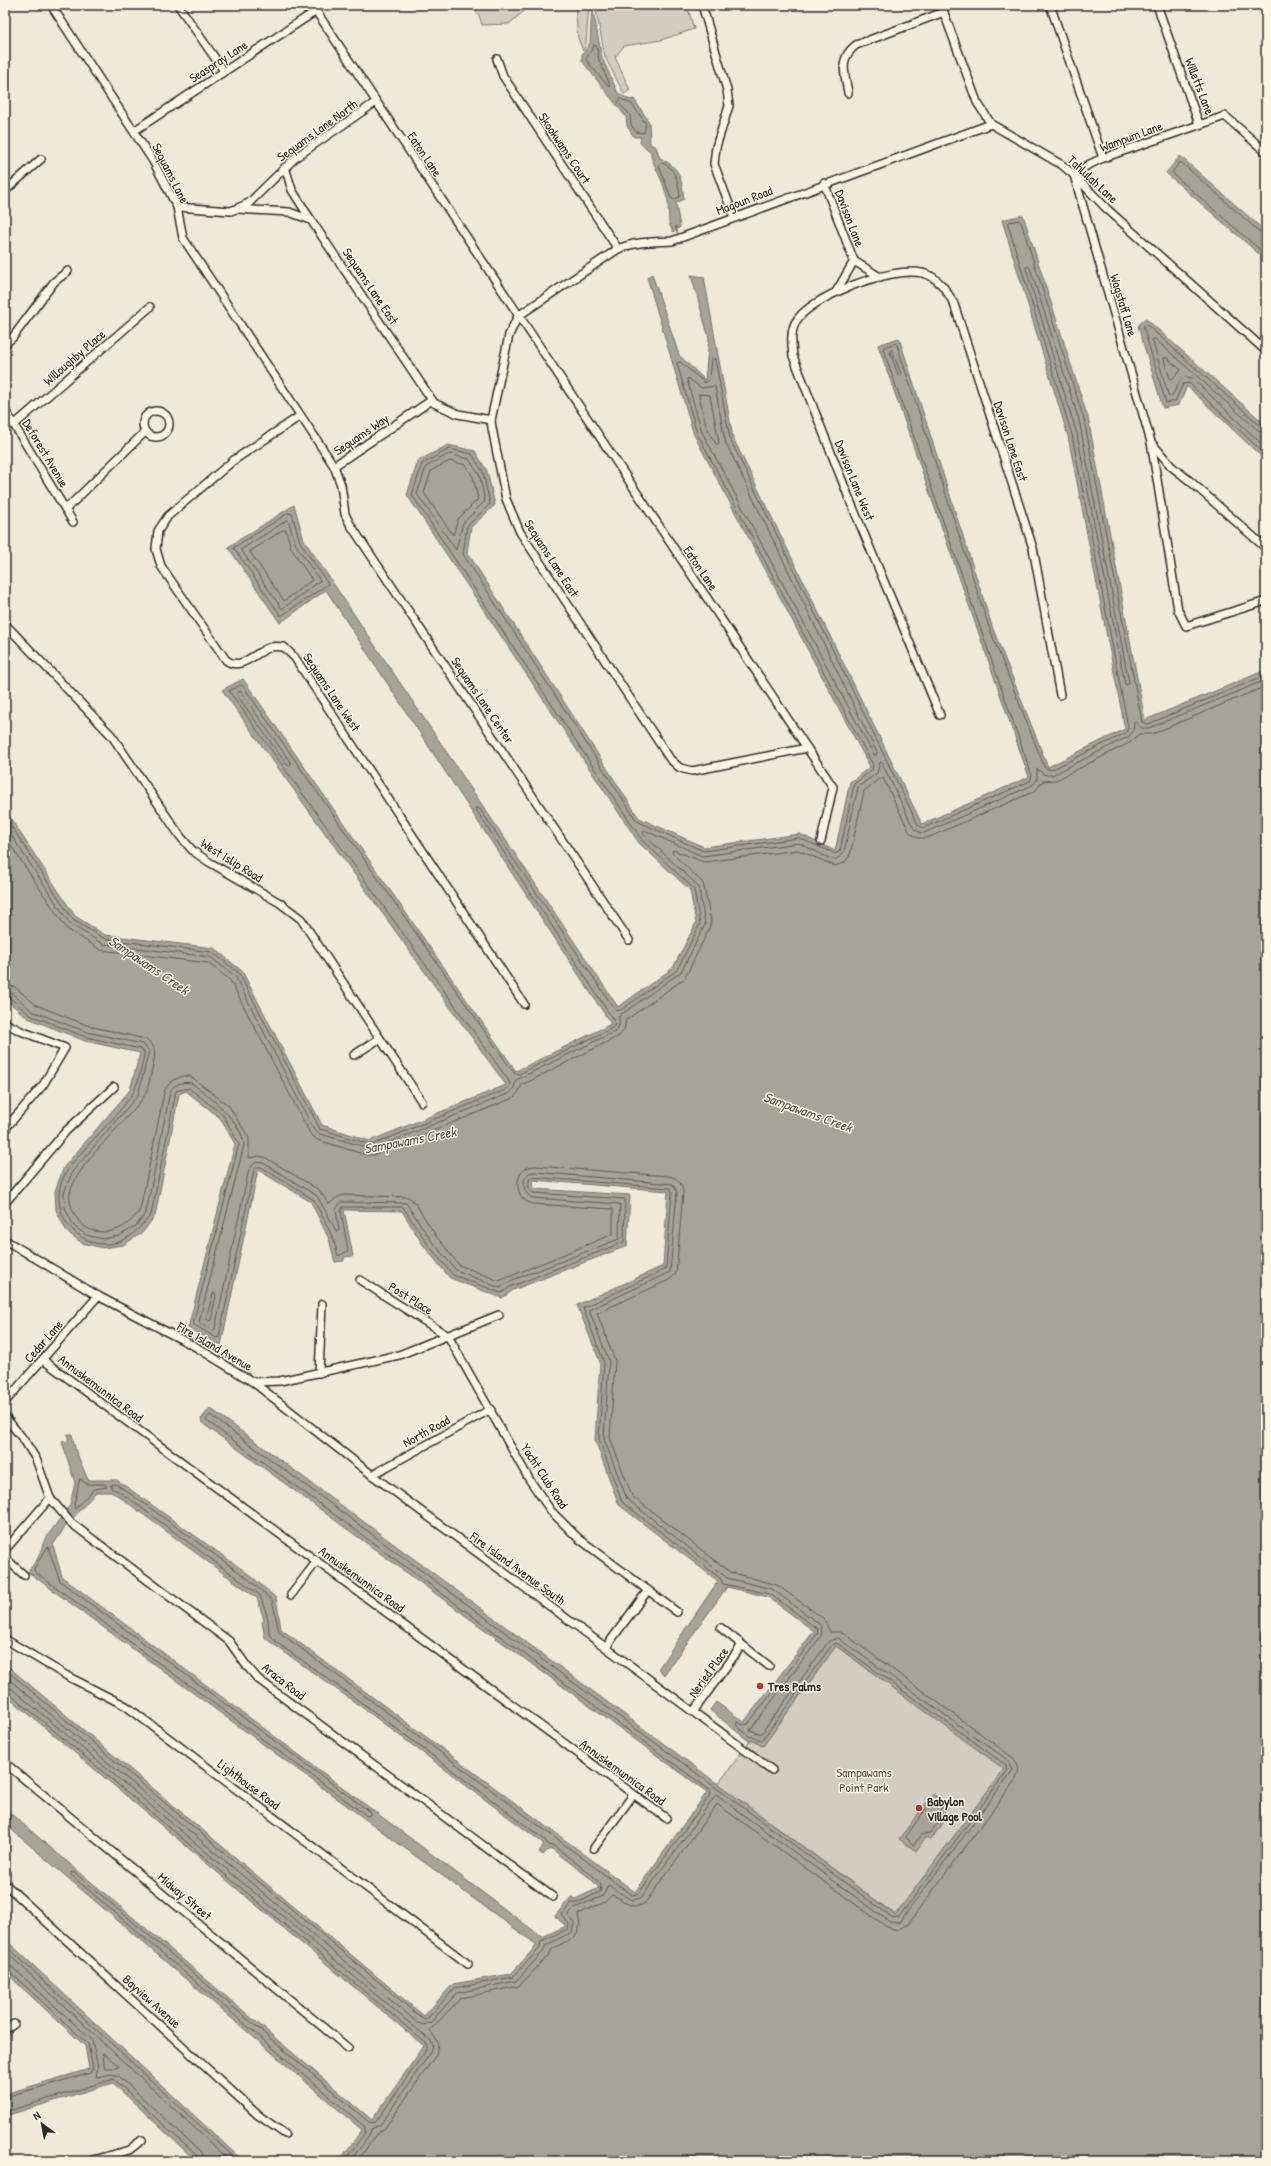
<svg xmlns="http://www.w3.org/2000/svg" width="1271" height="2166" viewBox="0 0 1271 2166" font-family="'Patrick Hand',sans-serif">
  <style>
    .green { fill: #d2cdc0; stroke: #7e7c76 }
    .water { fill: #a6a399; stroke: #75736d; fill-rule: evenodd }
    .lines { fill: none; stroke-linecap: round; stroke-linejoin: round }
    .shore { stroke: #5c5b57; stroke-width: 1 }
    .stream { stroke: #75736d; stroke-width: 2 }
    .street-casing { stroke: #2b2b2b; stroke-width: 10 }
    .street { stroke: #fcf5e5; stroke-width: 7 }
    .poi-dot { fill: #c8321e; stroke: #fcf5e5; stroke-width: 1.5 }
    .labels { text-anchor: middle; stroke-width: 3; stroke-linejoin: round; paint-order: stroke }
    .street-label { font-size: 13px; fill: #2b2b2b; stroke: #fcf5e5 }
    .poi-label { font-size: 13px; font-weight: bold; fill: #2b2b2b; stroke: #fcf5e5; text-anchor: start }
    .park-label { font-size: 13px; fill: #555450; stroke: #fcf5e5 }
    .water-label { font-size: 14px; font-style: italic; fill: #565552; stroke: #fcf5e5 }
  </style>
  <rect width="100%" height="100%" fill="#efe9da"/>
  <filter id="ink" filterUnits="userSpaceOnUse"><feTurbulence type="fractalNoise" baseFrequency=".025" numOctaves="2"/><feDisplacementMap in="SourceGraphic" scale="8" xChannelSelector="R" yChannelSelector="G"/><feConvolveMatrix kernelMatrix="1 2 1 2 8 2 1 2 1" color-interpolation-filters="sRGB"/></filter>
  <g filter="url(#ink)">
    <!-- green -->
    <g class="green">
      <path d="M450,5H531L509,24L482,25L479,15L473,8Z"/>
      <path d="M575,5H589L586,44L583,51L578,38Z"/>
      <path d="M595,5H687L694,29L661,40L624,46L615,57L630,90L624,94L605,57Z"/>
      <path d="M836,1646L1004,1769L896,1915L718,1784L751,1740L763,1746Z"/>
    </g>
    <!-- water -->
    <g class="water">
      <path d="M592,5L602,58L618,93L630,100L634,99L649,122L650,144L656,147L660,158C681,169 681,177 684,199L676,203L680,227L673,232L669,223L668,201L663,184L651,157V152L640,143L641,137H634L627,126L626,117L582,61V55L590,43Z"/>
      <path d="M1180,156L1266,232V260L1166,173Z"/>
      <path d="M1023,215L1088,418L1145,720L1266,670V2161H339L362,2130L5,1824V1809L372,2120L424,2046L5,1694V1664L424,2016L453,1984L511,1974L537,1945L28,1572L38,1558L45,1539L70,1505L75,1483L62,1442L63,1440L68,1443V1434H72L75,1449L88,1480H117L250,1575L276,1598L281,1629L635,1892L707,1792L202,1423L201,1419L210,1408L895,1915L1004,1769L836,1646L763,1746L751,1740L750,1742L710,1710L716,1702L744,1722L814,1631L768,1597L727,1587L664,1675L658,1669L718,1581L619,1505L595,1440L600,1362L577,1305L663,1266L668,1191L533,1180L534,1189L630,1195L627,1246L513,1290L502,1298L450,1278L423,1245L402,1211L344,1210L353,1256L344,1257V1261L335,1262L329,1239L311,1202L258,1170L221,1345L188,1328L235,1144L220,1118L186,1091L179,1094L155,1216L142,1233L123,1245L103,1248L82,1243L67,1232L56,1210L55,1191L64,1167L130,1090L140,1053L85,1041L28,1018L5,999V810L75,916L105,935L214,948L242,971L322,1125L370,1141L506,1085L222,690L243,679L516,1071L611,1024L326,590L280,623L228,547L294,505L304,540L618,1007L673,968L696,923L690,890L639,843L407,495L418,461L448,445L475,451L487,471L495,505L471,527L467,552L639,818L704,847L800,834L835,851L850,782L870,767L694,435L647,277L652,274L679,355L705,380L709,338L691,275L704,277L733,438L922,824L1029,777L878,345L899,338L993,629L1048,767L1125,729L1068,436L1002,220ZM96,1492H110L117,1495L257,1598L264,1620L262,1622L265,1638L273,1644L367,1711L543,1843V1846L539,1852L543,1855L548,1850L552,1849L591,1879L599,1888L575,1899L571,1897L555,1916L566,1926L542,1937L62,1577L53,1545L65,1527Z"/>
      <path d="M1145,318L1266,425V461L1187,386L1179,405L1163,408L1138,326Z"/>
      <path d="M933,1794L949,1806L939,1819L944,1822L930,1840L926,1837L916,1851L899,1839Z"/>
      <path d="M5,1939L243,2161H196L113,2083L5,2116V2094L89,2069L85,2046L5,1972Z"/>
    </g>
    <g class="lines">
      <!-- shore -->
      <g class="shore">
        <path d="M595,45L597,47L599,60L610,85L609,87L586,60Z"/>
        <path d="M621,99L632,104L646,124L644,133L636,132L631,125L630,115L618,102Z"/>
        <path d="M661,163C676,166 678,183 680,196L674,200L671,198L659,166Z"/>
        <path d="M1266,235L1262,234L1182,163H1179L1173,171V174L1266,255"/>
        <path d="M1028,266L1030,268L1079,420L1129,683L1127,685L1125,684L1077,434L1026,269Z"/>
        <path d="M892,350L901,374L900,376L898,375L890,352Z"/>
        <path d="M1164,358H1167L1181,370L1172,379L1170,378Z"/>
        <path d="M688,378L701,388L715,386L725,441L877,753L876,755H874L702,432L687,380Z"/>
        <path d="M699,394L710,395L719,443L718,445L716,444L707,429Z"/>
        <path d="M1266,428L1262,427L1147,325L1143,326L1166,403L1175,401L1183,384L1189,383L1266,455"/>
        <path d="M1266,433L1259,431L1155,339H1152L1169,397L1172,396L1181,379L1186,377L1192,378L1266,448"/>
        <path d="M449,454L469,459L479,474L485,501L463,523L456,550L417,494L426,467Z"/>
        <path d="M450,461L466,465L473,477L478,499L458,519L453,535L424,493L431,471Z"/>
        <path d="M289,513L292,514L300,542L328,584L281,616L234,548Z"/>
        <path d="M288,520L296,545L320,581L282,609L241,550Z"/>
        <path d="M283,530H286L291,548L312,580L284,601L250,552Z"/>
        <path d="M240,691L291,763L290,766L287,765L237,695Z"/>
        <path d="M5,817L73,920L105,939L212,952L239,973L320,1129L372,1145L507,1089L510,1085L509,1081L229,691L241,685L243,686L514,1073L519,1074L612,1028L615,1025L614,1021L475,808H479L616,1011L621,1010L677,970L700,924L694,889L642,840L412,495L422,464L449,449L472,454L483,472L490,504L467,526L463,554L637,821L703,851L799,838L836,854L840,851L854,784L872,770L873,765L697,433L677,363L680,362L705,383L709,379L711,359H715L730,439L918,825L923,828L1030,781L1032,776L883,349L884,347L895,343L897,345L990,630L1045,768L1051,770L1126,733L1128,727L1072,435L1008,225L1009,222L1019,220L1021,222L1084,419L1142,722L1148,724L1266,675"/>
        <path d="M5,826L70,924L103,944L210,957L235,976L314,1130L320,1134L373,1149L510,1093L514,1088L516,1080L616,1031L619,1026V1016L681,972L705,925L699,888L696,884L646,837L643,833L644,830L702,856L799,843L831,859H837L844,852L858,787L877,773L880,762L882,763L914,829L919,832L924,833L1033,785L1037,780V769L1045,775H1052L1128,737L1133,732L1134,721L1142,728H1149L1266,680"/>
        <path d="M5,837L67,929L101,950L208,963L230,980L311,1135L318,1140L366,1155H374L513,1098L518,1093L522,1085L619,1036L624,1030L626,1020L685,978L709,929L711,921L703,883L672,853L673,850L704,862L798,850L835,866L844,863L850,855L864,791L881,777L883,778L910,833L918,838H927L1035,791L1043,781L1056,780L1131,742L1139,734H1152L1266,686"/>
        <path d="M5,985L15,987L36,1005L89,1026L145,1039C156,1044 156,1054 153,1065C150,1075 149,1091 142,1099C124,1124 76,1165 70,1193C69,1200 71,1207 74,1213C78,1221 83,1227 91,1230C112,1236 128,1227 140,1210L165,1089L173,1080L183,1076H190L229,1106L249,1138V1158L259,1156L266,1158L319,1190L329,1204L336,1198L343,1195L409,1197L415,1203L436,1236L459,1265L499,1281L613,1234V1209L533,1204C512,1200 513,1166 535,1166L668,1176C677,1177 682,1183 683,1192L676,1274L669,1280L597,1313L615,1361L610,1438L632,1496L730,1572L777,1585L824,1619L830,1632H839L846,1635L1012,1757C1019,1763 1020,1771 1016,1779L908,1924L897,1930L887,1927L717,1804L645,1903C631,1912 624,1899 612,1895L605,1902L578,1914L580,1926L576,1936L552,1949L548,1956L519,1986L461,1998L430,2030L438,2043L436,2055L385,2128L376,2134L358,2161"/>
        <path d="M5,991L12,993L32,1011L87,1032L143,1044L149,1051L138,1095L72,1172L64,1193L65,1208L74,1226L86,1235L103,1239L119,1236L136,1226L146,1213L170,1092C173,1084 183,1081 191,1083C208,1094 243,1123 244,1145L199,1322L213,1331L215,1329L249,1169L256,1162L263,1163L317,1196L337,1232L339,1230L336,1209L341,1202L406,1203L431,1240L456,1270L500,1288L510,1281L619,1239L620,1204L532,1198C523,1193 521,1180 529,1173L535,1172L673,1184L677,1192L670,1272L589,1310L609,1361L604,1439L627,1499L727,1578L772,1589L822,1626L821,1636L750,1730L761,1734L829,1641L838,1638L1009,1761L1013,1770L899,1923L890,1922L716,1795L641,1898L631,1900L608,1885L603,1896L574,1908L568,1915L574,1924L572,1932L546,1945L543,1952L516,1981L457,1993L431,2022L424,2025L418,2023L5,1676"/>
        <path d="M5,996L9,997L30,1015L86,1037L141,1049L144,1052C144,1060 137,1087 133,1093C118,1115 98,1134 81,1153C72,1164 60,1177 59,1193C56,1225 90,1254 121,1241C134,1235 142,1225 151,1215L176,1091L189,1088L223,1115L239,1144L193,1324L216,1338L219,1337L254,1170L257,1167H261L314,1200L333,1238L338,1256L348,1251L341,1211L343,1207H403L427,1243L453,1275L501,1293L512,1286L624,1242L625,1199L534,1193C528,1191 527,1182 531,1177L670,1188L672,1192L666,1269L583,1308L604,1362L599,1439L622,1502L720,1578L723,1584L770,1594L818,1629L817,1634L748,1724L743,1725L737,1722L736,1725L749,1736L762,1740L832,1645L837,1643L1006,1765L1008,1770L899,1917L893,1918L210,1415L206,1419L207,1421L711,1791L710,1795L639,1893L632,1895L279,1632L272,1600L247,1578L132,1495L116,1484L111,1485V1488L120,1492L260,1595L268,1619L269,1633L276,1642L369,1708L545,1840L548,1845L554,1846L593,1876L601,1885L600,1892L577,1903H571L562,1915L569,1924L568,1929L541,1941L540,1948L513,1977L455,1988L428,2018L424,2020L5,1669"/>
        <path d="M215,1293L216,1295L211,1320L209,1321L206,1318L213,1294Z"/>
        <path d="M80,1479L87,1484H105L107,1487L94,1489L75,1509L74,1506Z"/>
        <path d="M48,1547L60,1581L370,1812V1815L367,1816L35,1572L34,1569Z"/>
        <path d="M5,1687L12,1689L431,2041L433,2046L431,2052L380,2125L371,2129L369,2136L350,2161"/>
        <path d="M5,1692L9,1693L427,2044V2049L376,2122L370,2123L74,1872L71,1873V1875L365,2127V2133L344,2161"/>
        <path d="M932,1801H935L942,1807L936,1817L937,1824L930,1833L923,1834L913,1845L906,1837Z"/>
        <path d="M5,1945L238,2161"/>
        <path d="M5,1951L230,2161"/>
        <path d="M5,1964L12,1967L92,2040L98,2067L96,2077L112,2074L119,2076L201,2153L203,2161"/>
        <path d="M5,1969L9,1971L88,2044L93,2068L90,2073L5,2097"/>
        <path d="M103,2053L118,2065V2068H105Z"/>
        <path d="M5,2112L114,2079L197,2156L198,2161"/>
      </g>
      <!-- stream -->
      <path class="stream" d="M676,227L677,232"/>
      <!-- street casing -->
      <g class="street-casing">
        <g id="street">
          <path d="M51,5L153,161L177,207L183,238L334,466L341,485L345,514L350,524L629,940"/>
          <path d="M178,5L224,71"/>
          <path d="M312,5L833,787L821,841"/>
          <path d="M702,5L727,90L729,106L716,147L714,164L734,217"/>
          <path d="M941,5L977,102L991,124L1062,165L1074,175L1107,209L1266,351"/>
          <path d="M1050,5L1103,158"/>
          <path d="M1157,5L1199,124"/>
          <path d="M497,59L503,76L618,249"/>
          <path d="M848,93C845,73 838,59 856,45L944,12"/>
          <path d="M134,131L316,11"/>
          <path d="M285,167L292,190L311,220L434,403L458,414L491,420"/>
          <path d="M824,183L854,261L836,292"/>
          <path d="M5,191L41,159"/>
          <path d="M177,207L231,211L249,203L296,157L376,102"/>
          <path d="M237,209L289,212L311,220"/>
          <path d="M854,261L880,277"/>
          <path d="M5,344L13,337L54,282L68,271"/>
          <path d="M5,410L73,522"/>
          <circle cx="156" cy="424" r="13"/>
          <path d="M300,416L234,460L168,516L158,531L156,549L161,566L226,660C241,672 256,651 271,647C275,646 280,647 284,647L295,658L524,1004"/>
          <path d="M14,425L150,307"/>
          <path d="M1151,442L1074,175L1088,165L1103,158L1225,116L1266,152"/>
          <path d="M334,466L432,400"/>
          <path d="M66,509L145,432"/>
          <path d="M1266,548L1190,481L1171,466L1151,442L1178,610L1186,626L1266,601"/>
          <path d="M5,624L112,736L180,836L193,851L209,862L280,903L301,919L422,1102"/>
          <path d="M940,715L849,498L793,356C792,345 790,334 795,323C809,296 893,266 922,273C938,276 947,291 954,304L1033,548L1060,695"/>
          <path d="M807,748L692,771L680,768L670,759L520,532L506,499L492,428L491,420L509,335L518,316L618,249C636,241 653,242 672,241L991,124"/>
          <path d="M5,1023L21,1031L65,1048L43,1085L5,1129"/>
          <path d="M354,1055L379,1039"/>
          <path d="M5,1203L66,1131L114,1087"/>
          <path d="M5,1240L98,1296L196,1347L253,1382L280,1381L399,1355L499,1315"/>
          <path d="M360,1280L448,1336L529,1479L551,1511L578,1538L677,1612"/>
          <path d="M43,1360L666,1818"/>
          <path d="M319,1373L322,1304"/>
          <path d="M253,1382L372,1475L772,1770"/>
          <path d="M5,1402L98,1296"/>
          <path d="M5,1417L24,1440L36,1459L50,1498L71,1523L229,1641L246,1665L258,1679L553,1897"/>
          <path d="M372,1475L491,1409"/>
          <path d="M5,1550L50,1498"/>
          <path d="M5,1558L24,1575"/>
          <path d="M291,1595L317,1561"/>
          <path d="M721,1628L769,1666"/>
          <path d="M5,1639L67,1676L126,1706L468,1964"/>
          <path d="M606,1647L648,1590"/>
          <path d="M693,1712L742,1645"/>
          <path d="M5,1763L348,2048"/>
          <path d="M594,1848L633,1795"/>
          <path d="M5,1884L258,2115L285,2134"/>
          <path d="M5,2030L14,2024"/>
          <path d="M89,2161L129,2150L142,2140"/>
        </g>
      </g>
      <!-- street -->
      <use href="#street" class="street"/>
    </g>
  </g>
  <!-- markers -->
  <g class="poi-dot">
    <circle cx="760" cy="1686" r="4"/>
    <circle cx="919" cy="1808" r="4"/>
  </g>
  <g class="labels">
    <!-- street labels -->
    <g class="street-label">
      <text transform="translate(218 61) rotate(-33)" y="5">Seaspray Lane</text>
      <text transform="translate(1200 86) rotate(69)" y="5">Willetts Lane</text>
      <text transform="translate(317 130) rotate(-36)" y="5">Sequams Lane North</text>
      <text transform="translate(1131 136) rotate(-20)" y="5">Wampum Lane</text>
      <text transform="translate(565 148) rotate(56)" y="5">Skookwams Court</text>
      <text transform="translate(425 154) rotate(56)" y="5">Eaton Lane</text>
      <text transform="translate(171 173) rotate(63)" y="5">Sequams Lane</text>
      <text transform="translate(1093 179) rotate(43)" y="5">Tahlulah Lane</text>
      <text transform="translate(744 200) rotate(-21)" y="5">Magoun Road</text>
      <text transform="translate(850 218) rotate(69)" y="5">Davison Lane</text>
      <text transform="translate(371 286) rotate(56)" y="5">Sequams Lane East</text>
      <text transform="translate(1124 305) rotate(73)" y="5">Wagstaff Lane</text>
      <text transform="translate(74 357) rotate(-41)" y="5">Willoughby Place</text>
      <text transform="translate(361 434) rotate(-34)" y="5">Sequams Way</text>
      <text transform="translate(1011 441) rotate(72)" y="5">Davison Lane East</text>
      <text transform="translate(46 453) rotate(59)" y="5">Deforest Avenue</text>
      <text transform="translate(855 480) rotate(68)" y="5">Davison Lane West</text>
      <text transform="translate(552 558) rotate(57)" y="5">Sequams Lane East</text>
      <text transform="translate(701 568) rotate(56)" y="5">Eaton Lane</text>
      <text transform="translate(332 692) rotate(56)" y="5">Sequams Lane West</text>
      <text transform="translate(483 700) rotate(56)" y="5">Sequams Lane Center</text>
      <text transform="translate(232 860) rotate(32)" y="5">West Islip Road</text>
      <text transform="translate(411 1298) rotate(32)" y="5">Post Place</text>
      <text transform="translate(43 1341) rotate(-49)" y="5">Cedar Lane</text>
      <text transform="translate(215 1346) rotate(30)" y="5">Fire Island Avenue</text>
      <text transform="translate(101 1388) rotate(37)" y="5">Annuskemunnica Road</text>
      <text transform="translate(426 1431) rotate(-29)" y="5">North Road</text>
      <text transform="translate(545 1476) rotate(57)" y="5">Yacht Club Road</text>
      <text transform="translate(518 1568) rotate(36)" y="5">Fire Island Avenue South</text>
      <text transform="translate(362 1579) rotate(36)" y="5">Annuskemunnica Road</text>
      <text transform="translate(708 1672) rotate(-54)" y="5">Neried Place</text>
      <text transform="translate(284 1681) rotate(38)" y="5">Araca Road</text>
      <text transform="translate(623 1772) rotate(36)" y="5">Annuskemunnica Road</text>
      <text transform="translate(249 1784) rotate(37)" y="5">Lighthouse Road</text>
      <text transform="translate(185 1896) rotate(40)" y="5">Midway Street</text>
      <text transform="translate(152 2001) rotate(42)" y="5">Bayview Avenue</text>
    </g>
    <!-- poi labels -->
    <g class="poi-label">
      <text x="768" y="1691">Tres Palms</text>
      <text x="927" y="1806">Babylon<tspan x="927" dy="15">Village Pool</tspan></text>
    </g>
    <!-- park labels -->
    <g class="park-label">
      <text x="864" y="1777">Sampawams<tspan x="864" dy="15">Point Park</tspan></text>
    </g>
    <!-- water labels -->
    <g class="water-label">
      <text transform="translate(149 965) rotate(34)" y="5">Sampawams Creek</text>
      <text transform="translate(808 1112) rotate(20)" y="5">Sampawams Creek</text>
      <text transform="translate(410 1140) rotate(-11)" y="5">Sampawams Creek</text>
    </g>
  </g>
  <!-- margin -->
  <rect width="1271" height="2166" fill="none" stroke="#fcf5e5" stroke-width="20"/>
  <rect x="10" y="10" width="1251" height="2146" fill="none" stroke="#2b2b2b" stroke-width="1.5" filter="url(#ink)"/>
  <!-- north arrow -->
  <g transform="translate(42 2124) rotate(328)" stroke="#fcf5e5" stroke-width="3" paint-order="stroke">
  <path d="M0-3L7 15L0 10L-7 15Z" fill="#2b2b2b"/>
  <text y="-6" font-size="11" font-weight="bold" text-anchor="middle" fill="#2b2b2b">N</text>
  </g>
</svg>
